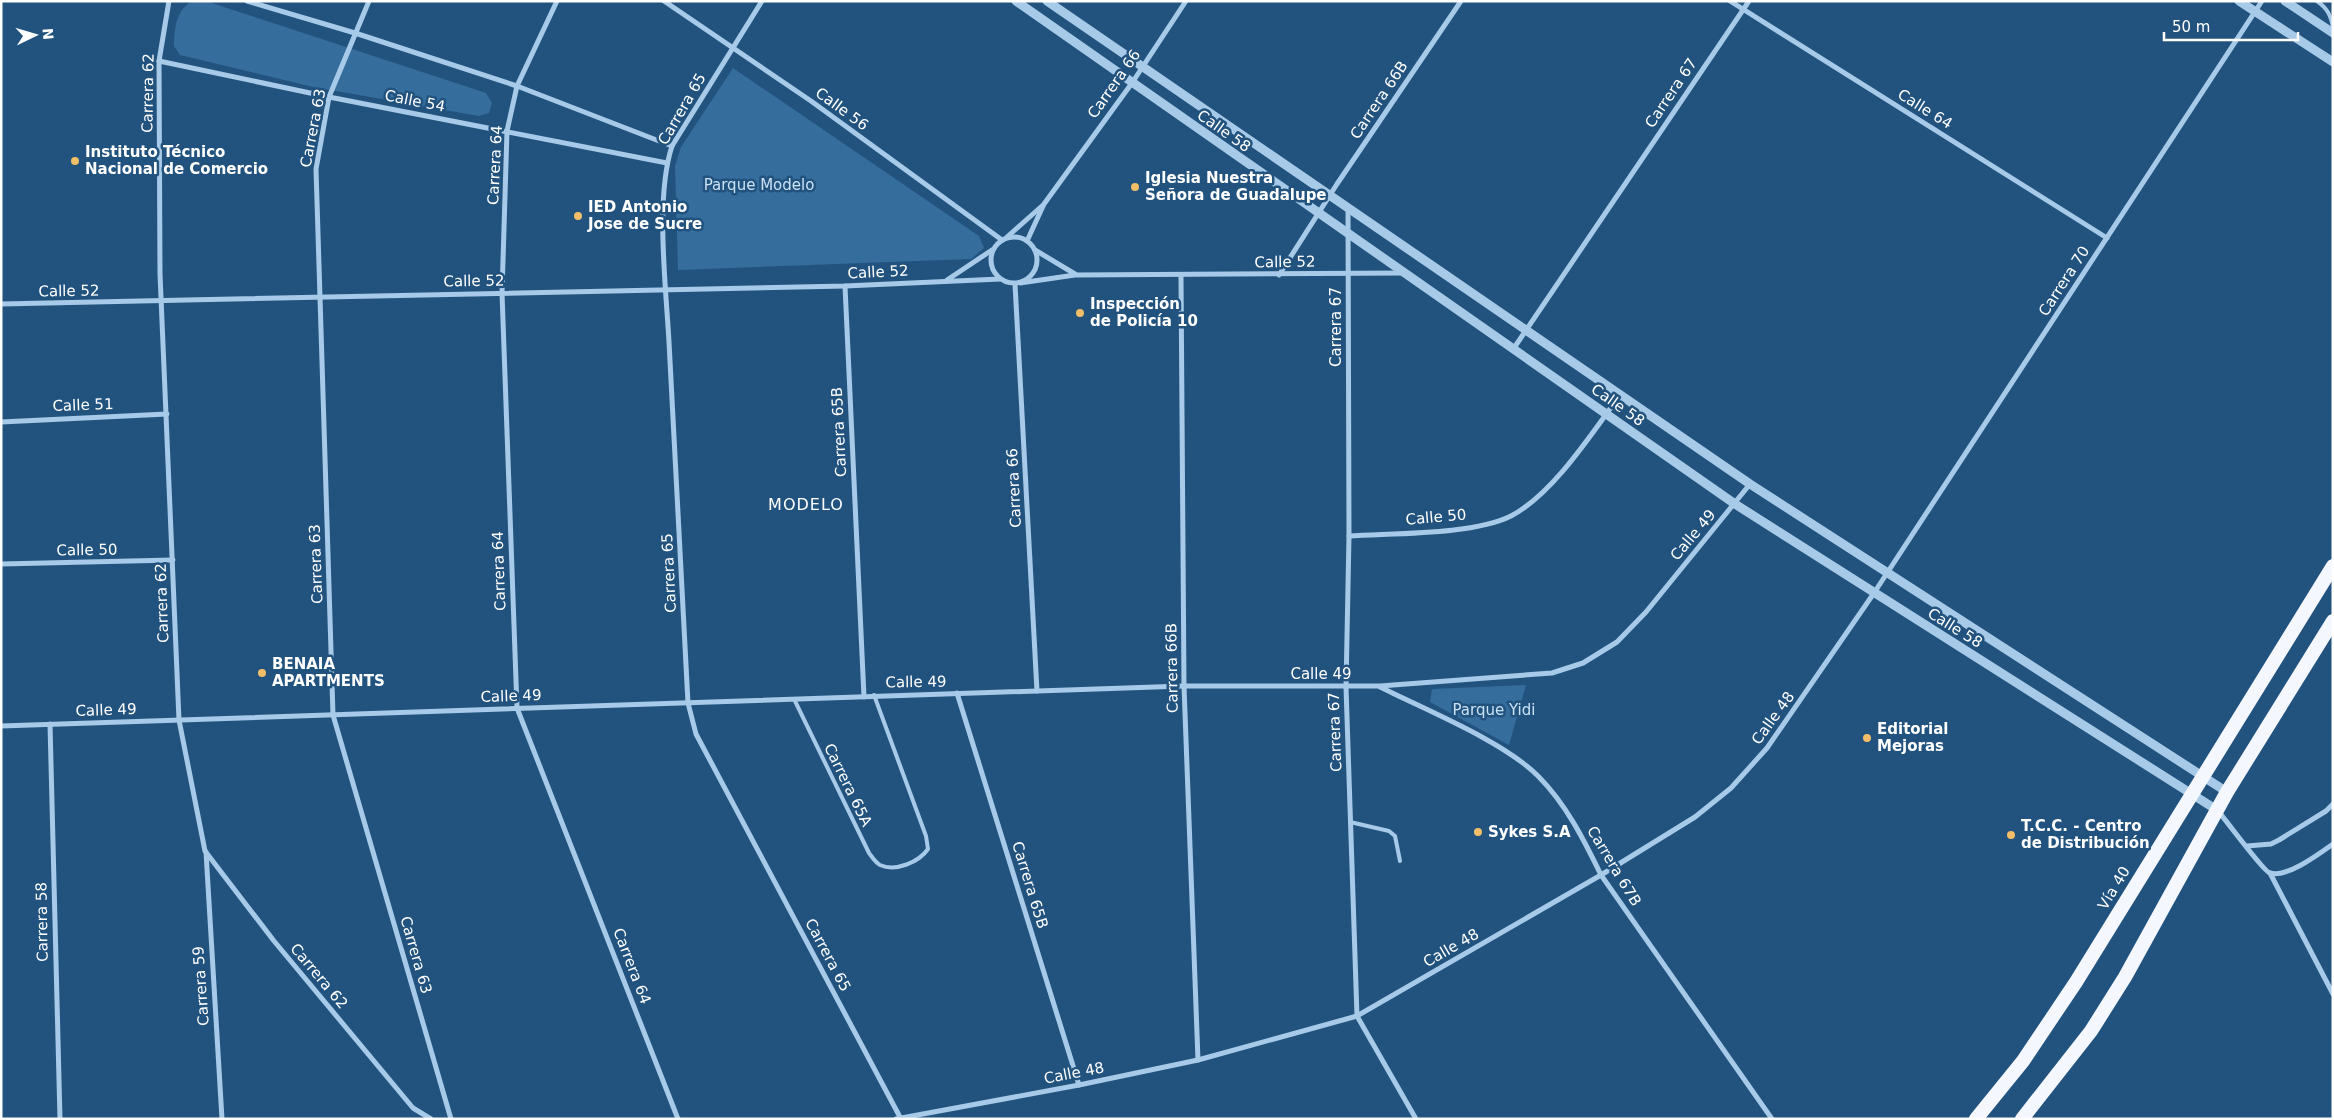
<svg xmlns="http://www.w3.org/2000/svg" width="2334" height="1120" viewBox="0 0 2334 1120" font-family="'DejaVu Sans',sans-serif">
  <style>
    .green { fill: #356d9d }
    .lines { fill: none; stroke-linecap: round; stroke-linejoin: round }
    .service { stroke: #a6cae7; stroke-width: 4 }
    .minor { stroke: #a6cae7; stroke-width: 5 }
    .tertiary { stroke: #a6cae7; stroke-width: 9 }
    .trunk { stroke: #f4f8fe; stroke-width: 14 }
    .poi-dot { fill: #f3be68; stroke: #22537f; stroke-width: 2 }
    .labels { text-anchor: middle; stroke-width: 5; stroke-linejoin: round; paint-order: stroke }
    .street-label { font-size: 15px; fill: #fff; stroke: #22537f }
    .poi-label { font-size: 15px; font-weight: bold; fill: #fff; stroke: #22537f; text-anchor: start }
    .park-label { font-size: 15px; fill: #cae2f5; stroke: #22537f }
    .neighbourhood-label { font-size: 16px; letter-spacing: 1px; fill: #fff; stroke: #22537f }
  </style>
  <rect width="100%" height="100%" fill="#22537f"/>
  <!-- green -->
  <g class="green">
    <path d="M193,1H206L486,93L492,103L489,113L479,116L313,87L180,55L174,46C174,29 176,9 193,1Z"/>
    <path d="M733,68L979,236L984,248L971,259L678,270L675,166L681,147Z"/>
    <path d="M1526,685L1509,745L1430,702L1432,689Z"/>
  </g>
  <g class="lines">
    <!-- service -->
    <g class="service">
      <path d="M2317,1C2327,8 2331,15 2333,28"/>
      <path d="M794,699L869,853C872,857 876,863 880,865C896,872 919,862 928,849L926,836L874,695"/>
      <path d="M1350,822L1389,831L1395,836L1400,861"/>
    </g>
    <!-- minor -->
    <g class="minor">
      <path d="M169,1L159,61L160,274L179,720L205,851L274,941L413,1108L431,1119"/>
      <path d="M247,1L355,33L517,86L672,146"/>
      <path d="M369,1L329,97L316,169L333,715L451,1119"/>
      <path d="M557,1L517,86L507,131L502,293L517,708L678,1119"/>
      <path d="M664,1L811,101L1002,240"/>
      <path d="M762,1L672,146C655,198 666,287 669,342C676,463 682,583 688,703L696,734L901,1119"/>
      <path d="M1730,1L2107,238"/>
      <path d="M159,61L329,97L667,163"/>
      <path d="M1348,208L1349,536L1346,687L1357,1016L1416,1119"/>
      <circle cx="1014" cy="260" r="23"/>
      <path d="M1007,237L1042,206"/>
      <path d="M1027,241L1044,204L1132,83L1186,1"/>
      <path d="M1035,250L1075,274"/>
      <path d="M1279,275L1337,184L1461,1"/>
      <path d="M1181,276L1184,686L1198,1060"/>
      <path d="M947,280L992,250"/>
      <path d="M1020,283L1075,275L1404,273"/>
      <path d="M1015,284L1037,691"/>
      <path d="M845,286L864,697"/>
      <path d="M1,304L845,286L1000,279"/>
      <path d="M1514,348L1749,1"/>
      <path d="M1,422L167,414"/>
      <path d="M1349,536C1393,533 1473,535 1511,516C1553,494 1592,433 1620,395"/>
      <path d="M1,564L173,560"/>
      <path d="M1380,687C1426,710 1503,741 1538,776C1566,804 1584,840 1601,875L1772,1119"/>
      <path d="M957,693L1079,1085"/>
      <path d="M50,724L60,1119"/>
      <path d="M1,726L1184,686H1380L1552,673L1583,663L1617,642L1646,612L1750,484"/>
      <path d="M2218,811C2226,820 2264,872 2270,873C2287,878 2319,854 2333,844"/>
      <path d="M2247,846L2271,844L2279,840L2326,811L2333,804"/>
      <path d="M206,852L222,1119"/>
      <path d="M2270,873L2333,994"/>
      <path d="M896,1119L1079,1085L1198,1060L1357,1016L1601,875L1695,817L1731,788L1767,748L1874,593L2262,1"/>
    </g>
    <!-- tertiary -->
    <g class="tertiary">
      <path d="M1016,1L1735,504L2217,810"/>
      <path d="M1047,1L1750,484L2227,792"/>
      <path d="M2239,1L2333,62"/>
      <path d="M2285,1L2333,33"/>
    </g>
    <!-- trunk -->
    <g class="trunk">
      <path d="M1976,1119L2023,1061L2076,982L2333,566"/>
      <path d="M2022,1119L2091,1031L2125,977L2227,792L2333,621"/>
    </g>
  </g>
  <!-- markers -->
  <g class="poi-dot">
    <circle cx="75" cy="161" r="5"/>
    <circle cx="1135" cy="187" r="5"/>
    <circle cx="578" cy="216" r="5"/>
    <circle cx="1080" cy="313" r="5"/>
    <circle cx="262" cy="673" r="5"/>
    <circle cx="1867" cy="738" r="5"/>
    <circle cx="1478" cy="832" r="5"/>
    <circle cx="2011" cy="835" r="5"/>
  </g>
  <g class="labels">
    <!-- street labels -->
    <g class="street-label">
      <text transform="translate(1114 84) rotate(-55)" y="5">Carrera 66</text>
      <text transform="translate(148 93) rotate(-89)" y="5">Carrera 62</text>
      <text transform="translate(1671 93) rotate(-56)" y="5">Carrera 67</text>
      <text transform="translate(1379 100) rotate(-56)" y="5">Carrera 66B</text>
      <text transform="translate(415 101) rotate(11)" y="5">Calle 54</text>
      <text transform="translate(682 109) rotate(-60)" y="5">Carrera 65</text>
      <text transform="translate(842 109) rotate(36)" y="5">Calle 56</text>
      <text transform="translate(1925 109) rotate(32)" y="5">Calle 64</text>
      <text transform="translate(313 128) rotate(-79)" y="5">Carrera 63</text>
      <text transform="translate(1224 131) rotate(35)" y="5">Calle 58</text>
      <text transform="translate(495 165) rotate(-87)" y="5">Carrera 64</text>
      <text transform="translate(1285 262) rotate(-1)" y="5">Calle 52</text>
      <text transform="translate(878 272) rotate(-3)" y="5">Calle 52</text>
      <text transform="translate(474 281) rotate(-1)" y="5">Calle 52</text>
      <text transform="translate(2064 281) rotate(-57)" y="5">Carrera 70</text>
      <text transform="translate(69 291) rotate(-1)" y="5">Calle 52</text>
      <text transform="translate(1336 327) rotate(-90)" y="5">Carrera 67</text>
      <text transform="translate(83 405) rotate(-2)" y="5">Calle 51</text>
      <text transform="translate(1618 405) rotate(35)" y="5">Calle 58</text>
      <text transform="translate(839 432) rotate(-93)" y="5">Carrera 65B</text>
      <text transform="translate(1014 488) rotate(-93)" y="5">Carrera 66</text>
      <text transform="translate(1436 517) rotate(-5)" y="5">Calle 50</text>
      <text transform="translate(1693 535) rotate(-50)" y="5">Calle 49</text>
      <text transform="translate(87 550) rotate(-1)" y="5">Calle 50</text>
      <text transform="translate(316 564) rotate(-92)" y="5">Carrera 63</text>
      <text transform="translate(499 571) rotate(-92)" y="5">Carrera 64</text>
      <text transform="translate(669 573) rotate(-93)" y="5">Carrera 65</text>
      <text transform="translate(162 603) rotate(-92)" y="5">Carrera 62</text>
      <text transform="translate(1955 628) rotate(32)" y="5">Calle 58</text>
      <text transform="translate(1172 668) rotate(-91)" y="5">Carrera 66B</text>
      <text x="1321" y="679">Calle 49</text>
      <text transform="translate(916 682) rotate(-1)" y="5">Calle 49</text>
      <text transform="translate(511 696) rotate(-2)" y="5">Calle 49</text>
      <text transform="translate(106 710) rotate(-2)" y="5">Calle 49</text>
      <text transform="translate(1773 718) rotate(-54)" y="5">Calle 48</text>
      <text transform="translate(1335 732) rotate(-92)" y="5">Carrera 67</text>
      <text transform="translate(848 785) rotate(64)" y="5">Carrera 65A</text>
      <text transform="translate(1614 866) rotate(59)" y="5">Carrera 67B</text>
      <text transform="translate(1030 885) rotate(73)" y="5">Carrera 65B</text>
      <text transform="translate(2114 888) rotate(-59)" y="5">Vía 40</text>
      <text transform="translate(42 922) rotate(-91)" y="5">Carrera 58</text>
      <text transform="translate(1451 948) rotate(-30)" y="5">Calle 48</text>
      <text transform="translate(416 955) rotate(74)" y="5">Carrera 63</text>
      <text transform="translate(828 955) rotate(62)" y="5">Carrera 65</text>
      <text transform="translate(632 966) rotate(69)" y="5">Carrera 64</text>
      <text transform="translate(319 976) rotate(50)" y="5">Carrera 62</text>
      <text transform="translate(201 986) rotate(-94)" y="5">Carrera 59</text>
      <text transform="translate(1074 1073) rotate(-11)" y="5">Calle 48</text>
    </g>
    <!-- poi labels -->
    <g class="poi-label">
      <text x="85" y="157">Instituto Técnico<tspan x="85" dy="17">Nacional de Comercio</tspan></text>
      <text x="1145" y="183">Iglesia Nuestra<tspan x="1145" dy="17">Señora de Guadalupe</tspan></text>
      <text x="588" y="212">IED Antonio<tspan x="588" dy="17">Jose de Sucre</tspan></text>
      <text x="1090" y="309">Inspección<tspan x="1090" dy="17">de Policía 10</tspan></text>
      <text x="272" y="669">BENAIA<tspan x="272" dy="17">APARTMENTS</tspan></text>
      <text x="1877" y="734">Editorial<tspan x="1877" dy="17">Mejoras</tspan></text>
      <text x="2021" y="831">T.C.C. - Centro<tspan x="2021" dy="17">de Distribución</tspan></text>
      <text x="1488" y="837">Sykes S.A</text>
    </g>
    <!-- park labels -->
    <g class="park-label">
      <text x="759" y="190">Parque Modelo</text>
      <text x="1494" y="715">Parque Yidi</text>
    </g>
    <!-- neighbourhood labels -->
    <g class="neighbourhood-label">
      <text x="806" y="510">MODELO</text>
    </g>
  </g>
  <!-- border -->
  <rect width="2334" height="1120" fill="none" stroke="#ffffff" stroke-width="5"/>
  <!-- north arrow -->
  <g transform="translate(35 35) rotate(85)" stroke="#22537f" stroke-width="4" paint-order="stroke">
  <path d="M0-4L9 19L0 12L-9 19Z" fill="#ffffff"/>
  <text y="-8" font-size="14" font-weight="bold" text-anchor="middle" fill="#ffffff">N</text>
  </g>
  <!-- scale -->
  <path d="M2164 32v8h134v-8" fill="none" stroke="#ffffff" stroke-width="2.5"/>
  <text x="2172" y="32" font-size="15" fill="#ffffff" stroke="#22537f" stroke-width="4" paint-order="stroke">50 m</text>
</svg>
